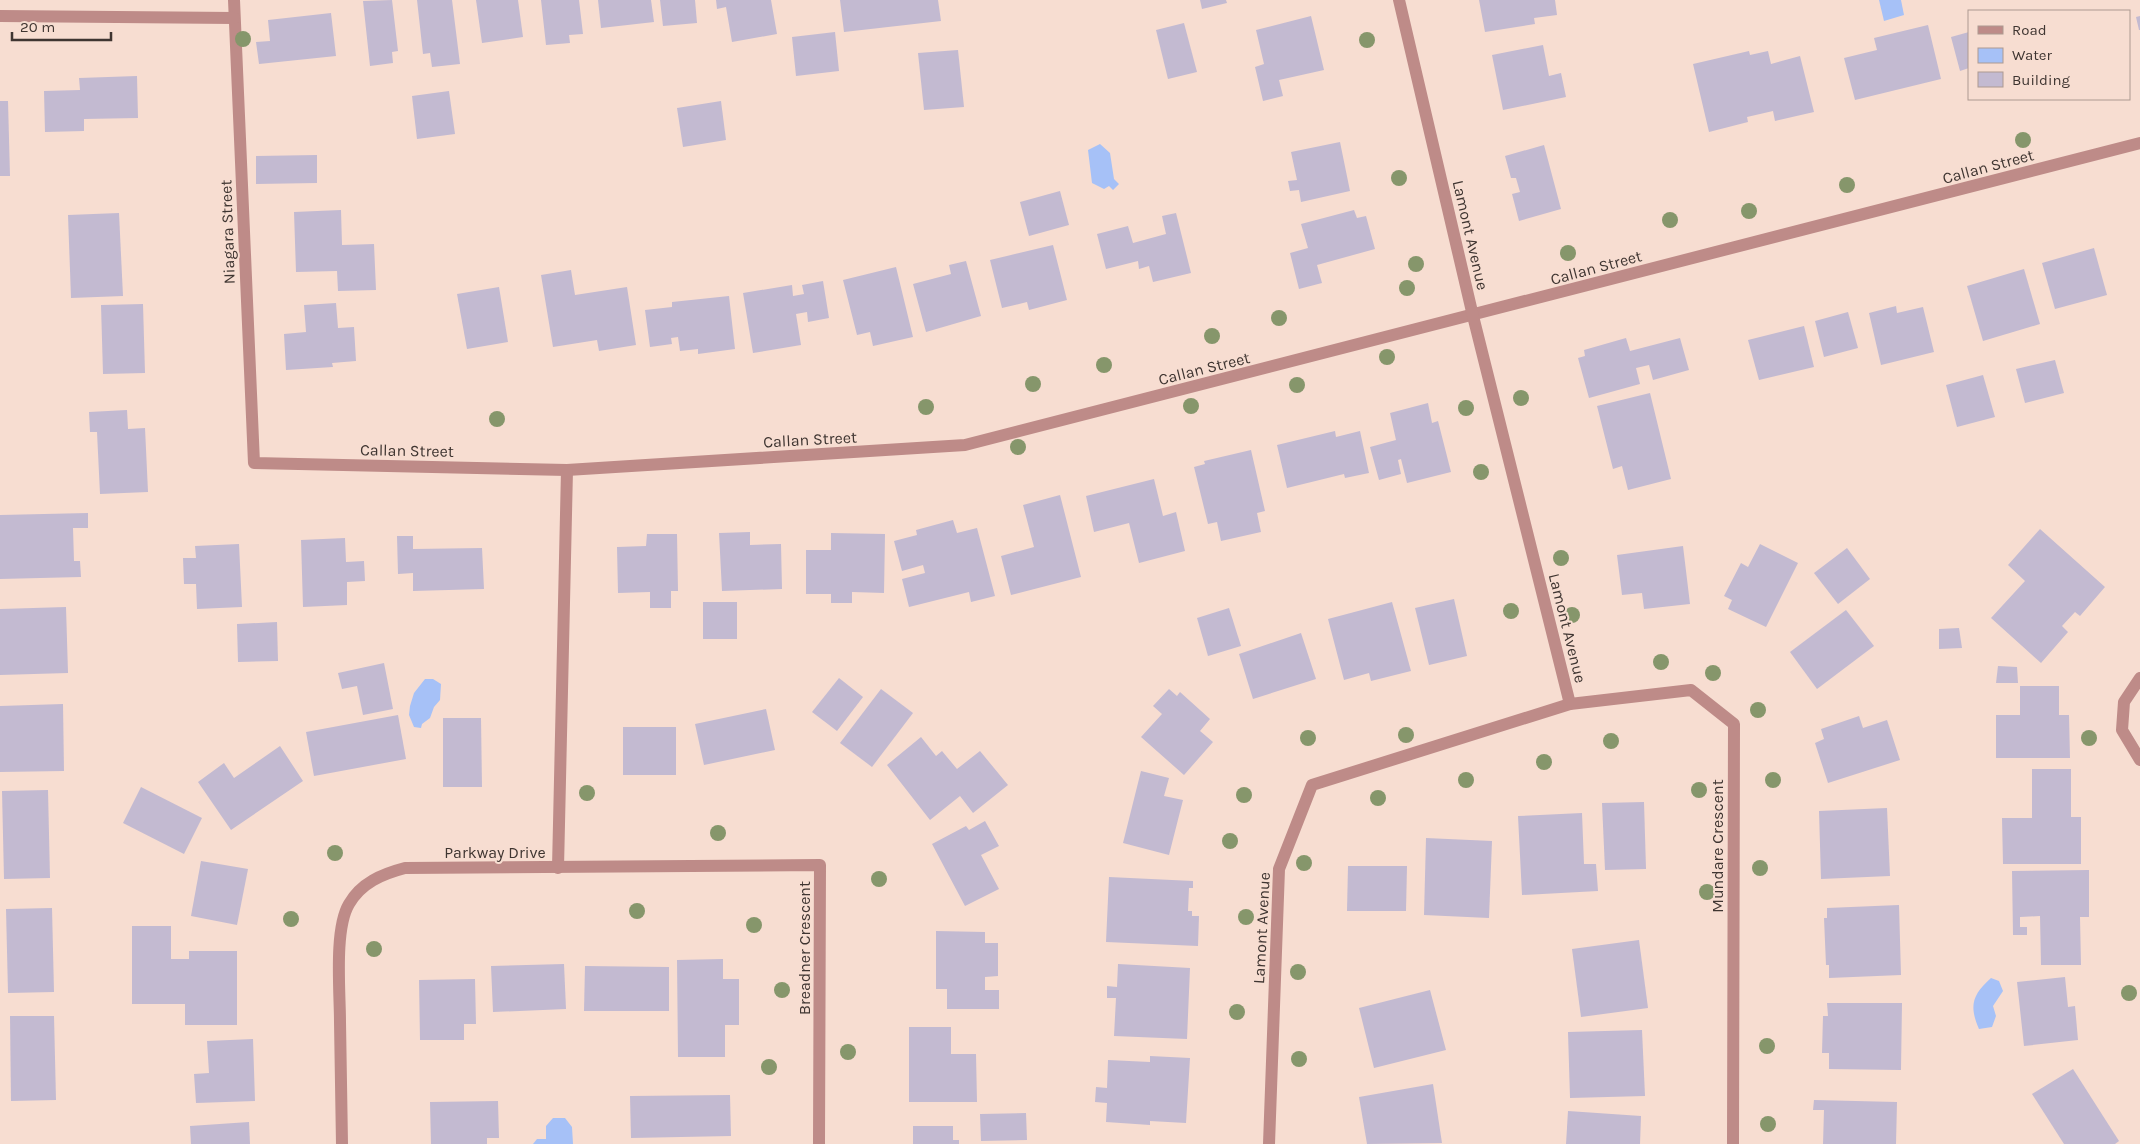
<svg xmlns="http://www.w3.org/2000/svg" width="2140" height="1144" viewBox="0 0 2140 1144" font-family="Karla,sans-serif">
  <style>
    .water { fill: #a6c1f7 }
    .building { fill: #c3bad1 }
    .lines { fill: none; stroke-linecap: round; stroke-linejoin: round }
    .minor { stroke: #be8b88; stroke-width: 12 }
    .tree { fill: #86966b }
    .labels { text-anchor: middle; stroke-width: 4; stroke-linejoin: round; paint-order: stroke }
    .street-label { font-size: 16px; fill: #3f3531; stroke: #f7ddd1 }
  </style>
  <rect width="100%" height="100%" fill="#f7ddd1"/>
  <!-- water -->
  <g class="water">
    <path d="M1879,0H1901L1904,15L1884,21Z"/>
    <path d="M1100,144L1110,153L1114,179L1119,184L1113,190L1109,186L1104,189L1092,183L1088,150Z"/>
    <path d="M425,679H433L441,684L440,700L434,707L430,718L422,724L421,728L414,727L409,715L410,706L414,693Z"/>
    <path d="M1991,978L1999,981L2003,991L1993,1006L1996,1016L1992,1027L1979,1029C1969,1006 1972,995 1991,978Z"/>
    <path d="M553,1118H565L572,1127L573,1144H533L537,1139H546V1126Z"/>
  </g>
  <!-- building -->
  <g class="building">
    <path d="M392,0L398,51L392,52L393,63L370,66L363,1Z"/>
    <path d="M417,0H452L460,64L432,67L430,53L423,54Z"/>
    <path d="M476,0H518L523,37L482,43Z"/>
    <path d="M541,0H579L583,34L569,35L570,43L546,45Z"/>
    <path d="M598,0H651L654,22L601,28Z"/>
    <path d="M660,0H695L697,23L663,26Z"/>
    <path d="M716,0H771L777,34L732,42L726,7L717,9Z"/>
    <path d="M840,0H938L941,21L844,32Z"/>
    <path d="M1200,0H1226L1227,3L1202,9Z"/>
    <path d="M1479,0H1555L1557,15L1534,18L1535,24L1485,32Z"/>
    <path d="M331,13L336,56L259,64L256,42L270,41L268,20Z"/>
    <path d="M1311,16L1324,70L1279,80L1283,96L1263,101L1255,67L1264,64L1256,30Z"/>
    <path d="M2140,16V30H2139L2136,17Z"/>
    <path d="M1184,23L1197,72L1168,79L1156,30Z"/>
    <path d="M1928,25L1941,79L1855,100L1844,58L1877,50L1874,38Z"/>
    <path d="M835,32L839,71L796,76L792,37Z"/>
    <path d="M1969,32V68L1960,71L1951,37Z"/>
    <path d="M1543,45L1549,76L1561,73L1566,97L1503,110L1492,55Z"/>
    <path d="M958,50L964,107L924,110L918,53Z"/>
    <path d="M1749,51L1750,55L1768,51L1771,64L1800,56L1814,112L1775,121L1773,111L1747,117L1748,122L1709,132L1693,64Z"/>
    <path d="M137,76L138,118L84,119V131L45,132L44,91L80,90L79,78Z"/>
    <path d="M449,91L455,134L417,139L412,96Z"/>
    <path d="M0,101H8L10,176H0Z"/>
    <path d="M721,101L726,140L683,147L677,108Z"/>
    <path d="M1340,142L1350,191L1301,202L1299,190L1290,191L1288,181L1297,180L1291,152Z"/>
    <path d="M1544,145L1561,209L1519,221L1512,194L1520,192L1516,178H1511L1505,156Z"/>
    <path d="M317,155V183L256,184V156Z"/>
    <path d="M1060,191L1069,225L1029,236L1020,202Z"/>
    <path d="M341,210L342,245L374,244L376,290L338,291L337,271L296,272L294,212Z"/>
    <path d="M1354,210L1357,218L1366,216L1375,249L1317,265L1322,283L1299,289L1290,253L1308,248L1301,224Z"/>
    <path d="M119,213L123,296L71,298L68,215Z"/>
    <path d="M1176,213L1191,273L1153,282L1149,266L1139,269L1138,261L1106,269L1097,234L1128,226L1133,243L1166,234L1162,216Z"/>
    <path d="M1053,245L1067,300L1029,310L1027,302L1002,308L990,260Z"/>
    <path d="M2094,248L2107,295L2055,309L2042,263Z"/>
    <path d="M966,261L981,316L926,332L913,284L951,274L949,265Z"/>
    <path d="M896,267L913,337L873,346L870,332L857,335L843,280Z"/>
    <path d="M2024,269L2040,324L1983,341L1967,286Z"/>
    <path d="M571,270L575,295L627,287L636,345L599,351L597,340L553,347L541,275Z"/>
    <path d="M823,281L829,318L808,322L807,312L796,314L801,345L753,353L743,293L792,285L793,296L804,294L802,285Z"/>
    <path d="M499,287L508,342L467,349L457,294Z"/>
    <path d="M729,296L735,349L698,354V349L680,351L678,337L671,338L672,344L650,347L645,310L672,307V302Z"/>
    <path d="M336,303L338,328L354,327L356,361L332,363L333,367L286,370L284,334L306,332L304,305Z"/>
    <path d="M143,304L145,373L103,374L101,305Z"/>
    <path d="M1896,306L1897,313L1923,307L1934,352L1881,365L1869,313Z"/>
    <path d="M1848,312L1858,348L1824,357L1815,321Z"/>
    <path d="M1804,326L1814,367L1759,380L1748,340Z"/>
    <path d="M1626,338L1630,351L1680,338L1689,370L1653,380L1649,365L1636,368L1640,384L1589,398L1578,358L1585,356L1584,350Z"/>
    <path d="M2055,360L2064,393L2025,403L2016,369Z"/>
    <path d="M1983,375L1995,417L1957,427L1946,385Z"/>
    <path d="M1650,393L1671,479L1628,490L1622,466L1613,469L1597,406Z"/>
    <path d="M1428,403L1432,423L1438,421L1451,472L1407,483L1401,459L1398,460L1401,474L1379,480L1370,447L1396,440L1390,413Z"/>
    <path d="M127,410L128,429L145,428L148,492L100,494L97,432H90L89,412Z"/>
    <path d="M1335,431L1336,437L1360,431L1369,473L1345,478L1344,474L1287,488L1277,445Z"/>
    <path d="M1251,450L1265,511L1257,513L1261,532L1221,541L1217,522L1208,524L1194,467L1205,464L1204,461Z"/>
    <path d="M1154,479L1163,516L1176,512L1185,551L1139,563L1129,523L1094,532L1086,496Z"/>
    <path d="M1060,495L1081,577L1011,595L1001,556L1034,547L1023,505Z"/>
    <path d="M88,513V528H73L74,561H80L81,577L0,579V515Z"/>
    <path d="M953,520L957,533L977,528L995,596L971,602L969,592L909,607L902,579L925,573L923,565L902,571L894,541L917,535L916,530Z"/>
    <path d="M2040,529L2105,587L2080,616L2075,612L2062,626L2068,632L2041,663L1991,618L2025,581L2008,565Z"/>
    <path d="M750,532V545L781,544L782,589L722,591L719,533Z"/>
    <path d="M831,533L885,534L884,593L852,592V603H831V594H806V550H831Z"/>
    <path d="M647,534H677L678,591H671V608H650V592L618,593L617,547L646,546Z"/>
    <path d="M397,536H413V549L482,548L484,589L413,591V573L398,574Z"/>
    <path d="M345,538L346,562L364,561L365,581L347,582V605L303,607L301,540Z"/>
    <path d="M239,544L242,607L197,609L196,584H184L183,558H196L195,546Z"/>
    <path d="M1760,544L1798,563L1766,627L1728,609L1732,600L1724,596L1741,563L1748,567Z"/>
    <path d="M1683,546L1690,604L1644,609L1642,593L1622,595L1617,555Z"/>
    <path d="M1847,548L1870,579L1838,604L1814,573Z"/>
    <path d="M1454,599L1467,656L1429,665L1415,608Z"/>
    <rect x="703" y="602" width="34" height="37"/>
    <path d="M1392,602L1411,671L1371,681L1369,673L1344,680L1328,619Z"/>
    <path d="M66,607L68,673L0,675V609Z"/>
    <path d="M1229,608L1241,646L1208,656L1197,618Z"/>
    <path d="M1846,610L1874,646L1817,689L1790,652Z"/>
    <path d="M277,622L278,661L238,662L237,624Z"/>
    <path d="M1959,628L1962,648L1939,649V629Z"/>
    <path d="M1301,633L1316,679L1253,699L1239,654Z"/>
    <path d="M384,663L393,709L363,715L357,686L342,689L338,673Z"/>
    <path d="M1998,666L2017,667L2018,683H1996Z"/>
    <path d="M839,678L863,697L837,731L812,712Z"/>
    <path d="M2020,686H2059V715H2069L2070,758H1996V715H2020Z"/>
    <path d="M881,689L913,713L872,767L840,743Z"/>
    <path d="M1169,689L1177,696L1180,692L1210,719L1200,731L1213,742L1184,775L1141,737L1162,714L1153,706Z"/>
    <path d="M63,704L64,771L0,772V706Z"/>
    <path d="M766,709L775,750L704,765L695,724Z"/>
    <path d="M398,715L406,759L314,776L306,732Z"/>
    <path d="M1859,716L1863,728L1887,720L1900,760L1828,783L1815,743L1824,739L1821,729Z"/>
    <path d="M443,718H481L482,787H443Z"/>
    <rect x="623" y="727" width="53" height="48"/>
    <path d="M921,737L936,756L942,751L957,769L980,751L1008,785L973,813L960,796L930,820L887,765Z"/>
    <path d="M280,746L303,781L231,830L198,782L224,763L234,778Z"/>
    <path d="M2032,769H2071V817H2081V864H2003L2002,818H2032Z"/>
    <path d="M1141,771L1169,778L1164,796L1183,800L1169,855L1123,843Z"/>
    <path d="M141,787L202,818L184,854L123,823Z"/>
    <path d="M48,790L50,878L4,879L2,791Z"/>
    <path d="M1644,802L1646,869L1605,870L1602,803Z"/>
    <path d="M1887,808L1890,876L1821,879L1819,811Z"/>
    <path d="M1582,813L1584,864H1596L1598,891L1522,895L1518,816Z"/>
    <path d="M985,821L999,846L981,855L999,889L965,906L932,844L966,826L969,830Z"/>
    <path d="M1426,838L1492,841L1489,918L1424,915Z"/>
    <path d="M201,861L248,869L237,925L191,916Z"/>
    <path d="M1348,866H1407L1406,911H1347Z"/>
    <path d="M2089,870V917H2080L2081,965H2041L2040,916L2020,917V927H2027V935H2013L2012,871Z"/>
    <path d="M1109,877L1193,881V888H1189L1188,911H1192V916H1199L1198,946L1106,942Z"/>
    <path d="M1899,905L1901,975L1829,978V965H1826L1824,918H1827V908Z"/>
    <path d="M52,908L54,992L8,993L6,909Z"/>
    <path d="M132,926H171V959H189V951H237V1025H185V1004H132Z"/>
    <path d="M936,931L985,932V943H998V976L985,977V990H999V1009H947V989H936Z"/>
    <path d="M1639,940L1648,1008L1581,1017L1572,949Z"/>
    <path d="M723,959V979H739V1025H725V1057H678L677,960Z"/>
    <path d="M564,964L566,1009L493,1012L491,966Z"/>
    <path d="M1118,964L1190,968L1187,1039L1114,1036L1116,998H1107V986L1117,987Z"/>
    <path d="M585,966L669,967V1011H584Z"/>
    <path d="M2065,977L2068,1007L2075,1006L2078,1040L2024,1046L2017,982Z"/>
    <path d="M475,979L476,1024H464V1040H420L419,980Z"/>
    <path d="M1430,990L1446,1050L1374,1068L1359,1008Z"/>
    <path d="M1827,1003H1902L1901,1070L1829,1069V1053H1822L1823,1016H1828Z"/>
    <path d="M10,1016H54L56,1100L11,1101Z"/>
    <path d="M909,1027H951V1054H976L977,1102H909Z"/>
    <path d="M1642,1030L1645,1096L1570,1098L1568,1032Z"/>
    <path d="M253,1039L255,1101L196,1103L194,1074L209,1073L207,1041Z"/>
    <path d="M1150,1056L1190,1058L1186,1123L1150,1121V1125L1106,1122L1107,1103L1095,1102L1096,1087L1107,1088L1108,1060L1150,1062Z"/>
    <path d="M2073,1069L2119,1141L2115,1144H2064L2032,1094Z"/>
    <path d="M1433,1084L1442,1143L1367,1144L1359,1097Z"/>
    <path d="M730,1095L731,1136L631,1138L630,1096Z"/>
    <path d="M1814,1100L1897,1102L1896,1144H1823L1824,1110H1813Z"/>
    <path d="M498,1101L499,1138H487V1144H431L430,1102Z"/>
    <path d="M1568,1111L1641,1116L1640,1144H1566Z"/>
    <path d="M1026,1113L1027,1140L981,1141L980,1114Z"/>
    <path d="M249,1122L250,1144H191L190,1126Z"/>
    <path d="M913,1126H953V1140H959V1144H913Z"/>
  </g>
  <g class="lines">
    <!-- minor -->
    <g class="minor">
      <path d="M234,0L254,463L567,470L965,445L2140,143"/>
      <path d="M1399,0L1473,316L1570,704"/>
      <path d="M0,16L234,18"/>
      <path d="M2140,678L2124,702L2122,730L2140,760"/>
      <path d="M558,868L567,470"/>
      <path d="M342,1144C341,1103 341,1062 340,1022C340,992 334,929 349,904C361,883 382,874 405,868L820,865L819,1144"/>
      <path d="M1269,1144L1279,869L1312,785L1570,704L1691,690L1734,724L1733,1144"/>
    </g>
  </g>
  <!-- trees -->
  <g class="tree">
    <circle cx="243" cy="39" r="8"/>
    <circle cx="1367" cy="40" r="8"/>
    <circle cx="2023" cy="140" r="8"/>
    <circle cx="1399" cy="178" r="8"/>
    <circle cx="1847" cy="185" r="8"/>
    <circle cx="1749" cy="211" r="8"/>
    <circle cx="1670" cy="220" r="8"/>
    <circle cx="1568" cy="253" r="8"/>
    <circle cx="1416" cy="264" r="8"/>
    <circle cx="1407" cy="288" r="8"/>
    <circle cx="1279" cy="318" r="8"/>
    <circle cx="1212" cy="336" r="8"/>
    <circle cx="1387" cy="357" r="8"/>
    <circle cx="1104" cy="365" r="8"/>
    <circle cx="1033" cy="384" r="8"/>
    <circle cx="1297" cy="385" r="8"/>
    <circle cx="1521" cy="398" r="8"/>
    <circle cx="1191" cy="406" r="8"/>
    <circle cx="926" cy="407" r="8"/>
    <circle cx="1466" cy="408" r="8"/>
    <circle cx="497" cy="419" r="8"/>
    <circle cx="1018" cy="447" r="8"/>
    <circle cx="1481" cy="472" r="8"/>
    <circle cx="1561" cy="558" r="8"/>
    <circle cx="1511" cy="611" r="8"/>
    <circle cx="1572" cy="615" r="8"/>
    <circle cx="1661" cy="662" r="8"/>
    <circle cx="1713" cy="673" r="8"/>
    <circle cx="1758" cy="710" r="8"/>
    <circle cx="1406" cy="735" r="8"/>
    <circle cx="1308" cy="738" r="8"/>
    <circle cx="2089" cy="738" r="8"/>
    <circle cx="1611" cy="741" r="8"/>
    <circle cx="1544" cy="762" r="8"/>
    <circle cx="1466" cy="780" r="8"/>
    <circle cx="1773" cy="780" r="8"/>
    <circle cx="1699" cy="790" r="8"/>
    <circle cx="587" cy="793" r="8"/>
    <circle cx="1244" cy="795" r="8"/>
    <circle cx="1378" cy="798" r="8"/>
    <circle cx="718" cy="833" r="8"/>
    <circle cx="1230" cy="841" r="8"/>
    <circle cx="335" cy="853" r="8"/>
    <circle cx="1304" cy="863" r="8"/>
    <circle cx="1760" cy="868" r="8"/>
    <circle cx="879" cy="879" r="8"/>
    <circle cx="1707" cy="892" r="8"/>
    <circle cx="637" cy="911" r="8"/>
    <circle cx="1246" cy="917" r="8"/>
    <circle cx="291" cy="919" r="8"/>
    <circle cx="754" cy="925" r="8"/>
    <circle cx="374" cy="949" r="8"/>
    <circle cx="1298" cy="972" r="8"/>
    <circle cx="782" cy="990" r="8"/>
    <circle cx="2129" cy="993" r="8"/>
    <circle cx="1237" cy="1012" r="8"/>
    <circle cx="1767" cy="1046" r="8"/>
    <circle cx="848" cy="1052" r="8"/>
    <circle cx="1299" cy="1059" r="8"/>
    <circle cx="769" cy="1067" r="8"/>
    <circle cx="1768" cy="1124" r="8"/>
  </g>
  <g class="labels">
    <!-- street labels -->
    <g class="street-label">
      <text transform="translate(1988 166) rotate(-15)" y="6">Callan Street</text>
      <text transform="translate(227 232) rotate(-92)" y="6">Niagara Street</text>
      <text transform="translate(1471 235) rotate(77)" y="6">Lamont Avenue</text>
      <text transform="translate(1596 267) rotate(-15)" y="6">Callan Street</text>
      <text transform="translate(1204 368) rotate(-14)" y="6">Callan Street</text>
      <text transform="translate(810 439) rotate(-3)" y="6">Callan Street</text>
      <text transform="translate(407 450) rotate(1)" y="6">Callan Street</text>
      <text transform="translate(1568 628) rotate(76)" y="6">Lamont Avenue</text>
      <text transform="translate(1717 846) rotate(-90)" y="6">Mundare Crescent</text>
      <text x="495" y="858">Parkway Drive</text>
      <text transform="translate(1261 928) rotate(-87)" y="6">Lamont Avenue</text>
      <text transform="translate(804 948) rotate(-90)" y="6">Breadner Crescent</text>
    </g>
  </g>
  <!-- legend -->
  <rect x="1968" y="10" width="162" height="90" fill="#f7ddd1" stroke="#ad9a91"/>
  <rect x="1978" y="26" width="25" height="8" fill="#be8b88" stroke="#ad9a91"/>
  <text x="2012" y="35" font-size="15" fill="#3f3531">Road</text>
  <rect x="1978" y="48" width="25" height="15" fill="#a6c1f7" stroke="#ad9a91"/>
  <text x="2012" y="60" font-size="15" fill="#3f3531">Water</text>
  <rect x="1978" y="72" width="25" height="15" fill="#c3bad1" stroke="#ad9a91"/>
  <text x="2012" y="85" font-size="15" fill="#3f3531">Building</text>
  <!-- scale -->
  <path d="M12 32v8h99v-8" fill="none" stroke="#3f3531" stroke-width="2.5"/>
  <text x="20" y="32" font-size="15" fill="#3f3531" stroke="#f7ddd1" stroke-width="4" paint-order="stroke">20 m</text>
</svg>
